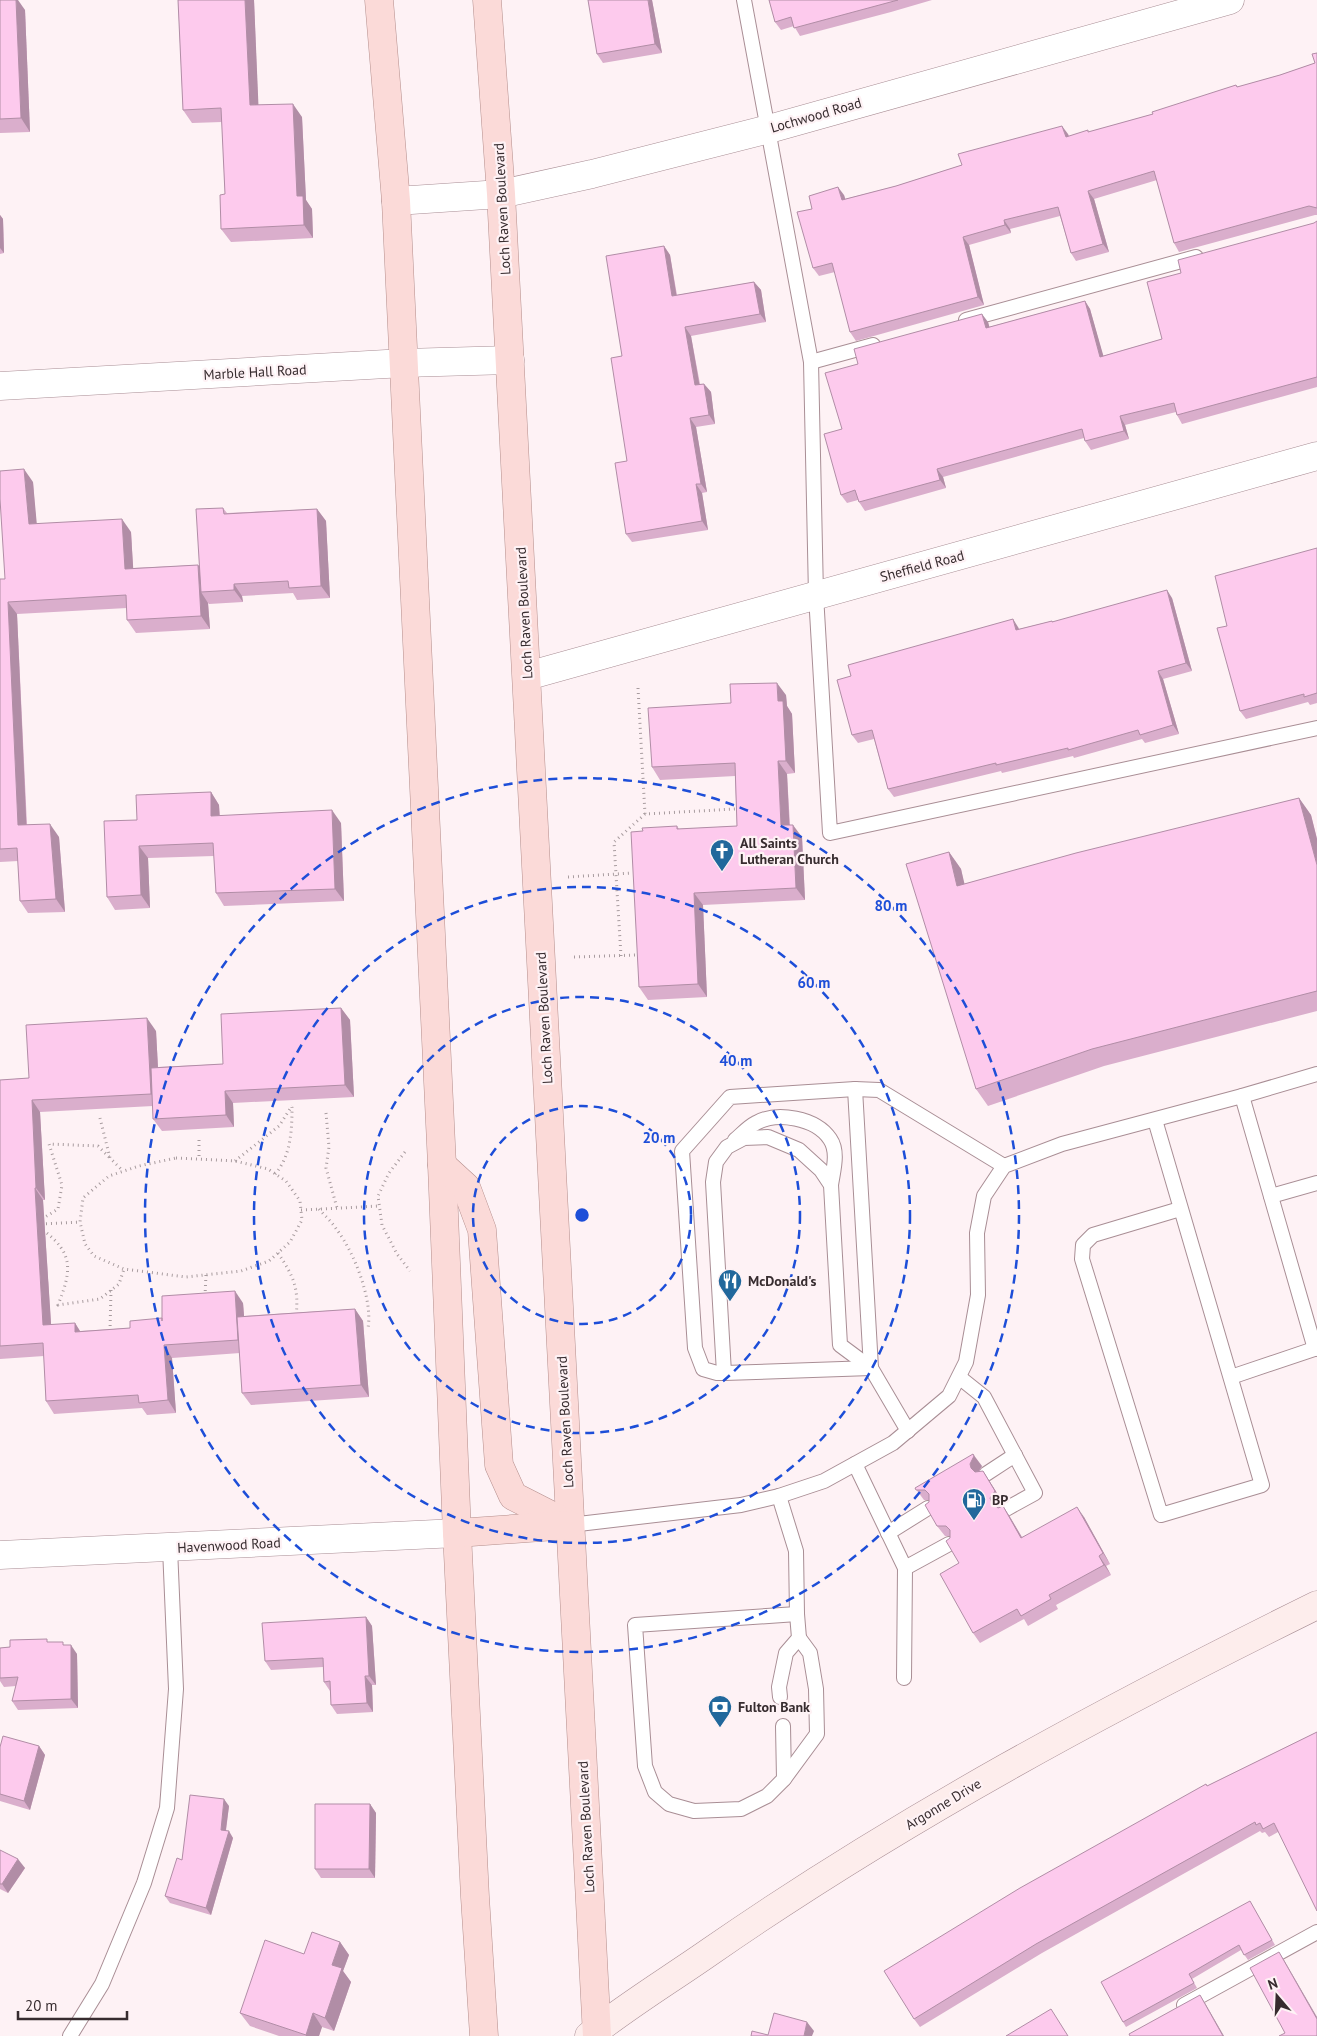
<svg xmlns="http://www.w3.org/2000/svg" width="1317" height="2036" viewBox="0 0 1317 2036" font-family="'PT Sans',sans-serif">
  <style>
    .lines { fill: none; stroke-linecap: round; stroke-linejoin: round }
    .service-casing { stroke: #a98e95; stroke-width: 16 }
    .minor-casing { stroke: #a98e95; stroke-width: 29 }
    .secondary-casing { stroke: #a98e95; stroke-width: 29 }
    .primary-casing { stroke: #b48e8c; stroke-width: 29 }
    .path { stroke: #a89c9f; stroke-width: 3; stroke-dasharray: 1 4; stroke-linecap: butt }
    .service { stroke: #fff; stroke-width: 14 }
    .minor { stroke: #fff; stroke-width: 28 }
    .secondary { stroke: #fdedec; stroke-width: 28 }
    .primary { stroke: #fbdad8; stroke-width: 28 }
    .wall { fill: #daaecc }
    .shaded-wall { fill: #b18da6 }
    .building { fill: #fdcaed; stroke: #b18da6 }
    .ring { fill: none; stroke: #1d4ed8; stroke-width: 2.5; stroke-dasharray: 9 6 }
    .labels { text-anchor: middle; stroke-width: 4.5; stroke-linejoin: round; paint-order: stroke }
    .street-label { font-size: 14px; fill: #372c2f; stroke: #fef2f5 }
    .poi-label { font-size: 14px; font-weight: bold; fill: #372c2f; stroke: #fef2f5; text-anchor: start }
    .centre { fill: #1d4ed8; stroke: #fef2f5; stroke-width: 2.5 }
    .ring-label { font-size: 15px; text-anchor: middle; font-weight: bold; fill: #1d4ed8; stroke: #fef2f5; stroke-width: 4.5; stroke-linejoin: round; paint-order: stroke }
  </style>
  <rect width="100%" height="100%" fill="#fef2f5"/>
  <g class="lines">
    <!-- service casing -->
    <g class="service-casing">
      <g id="service">
        <path d="M744,0L811,362L816,595L830,833L1317,728"/>
        <path d="M966,320L1196,257"/>
        <path d="M811,362L873,345"/>
        <path d="M855,1089L871,1368"/>
        <path d="M1242,1096L1315,1349"/>
        <path d="M1155,1120L1262,1485L1161,1515L1082,1259L1083,1245L1093,1235L1180,1209"/>
        <path d="M735,1140C741,1135 748,1127 756,1123C777,1111 816,1118 830,1139C839,1152 833,1171 831,1185"/>
        <path d="M1271,1196L1317,1183"/>
        <path d="M871,1368L724,1373H717L703,1369L695,1348L682,1151L730,1097L855,1089L879,1090L1004,1166"/>
        <path d="M724,1373L713,1182L716,1162L727,1147L744,1138L768,1137L799,1150L821,1170L831,1185L840,1345L871,1368L908,1431"/>
        <path d="M959,1377L984,1397L1035,1493L1006,1509"/>
        <path d="M1231,1377L1317,1348"/>
        <path d="M855,1464L905,1568L949,1544"/>
        <path d="M986,1474L1015,1455"/>
        <path d="M779,1496L796,1551L797,1614L635,1625L645,1766L655,1792L669,1804L694,1811L741,1809L767,1796L784,1779L783,1726"/>
        <path d="M570,1525L741,1505L779,1496L824,1481L893,1443L949,1396L966,1362L978,1295L977,1233L984,1196L1004,1166L1062,1144L1242,1096L1317,1074"/>
        <path d="M888,1533L928,1508"/>
        <path d="M904,1678L905,1568"/>
        <path d="M780,1697L779,1687L786,1653L799,1638L797,1614"/>
        <path d="M784,1779L817,1734L816,1689L810,1653L799,1638"/>
        <path d="M1184,2005L1317,1932"/>
        <path d="M70,2036L102,1984L144,1883L167,1808L176,1689L170,1548"/>
      </g>
    </g>
    <!-- minor casing -->
    <g class="minor-casing">
      <g id="minor">
        <path d="M396,201L501,194L592,174L769,129L1230,0"/>
        <path d="M0,386L404,363L510,360"/>
        <path d="M527,676L1317,456"/>
        <path d="M0,1555L457,1533"/>
      </g>
    </g>
    <!-- secondary casing -->
    <g class="secondary-casing">
      <path id="secondary" d="M589,2036C628,2005 671,1979 711,1951C903,1818 1108,1708 1317,1605"/>
    </g>
    <!-- primary casing -->
    <g class="primary-casing">
      <g id="primary">
        <path d="M379,0L396,201L442,1165L457,1533L475,1897L484,2036"/>
        <path d="M487,0L501,194L597,2036"/>
        <path d="M442,1165L466,1187L482,1230L499,1465L513,1496L570,1525"/>
        <path d="M457,1533L569,1525"/>
      </g>
    </g>
    <!-- path -->
    <g class="path">
      <path d="M638,688L645,814"/>
      <path d="M568,877L632,873"/>
      <path d="M621,956L614,842L645,814L735,809"/>
      <path d="M574,957L636,955"/>
      <path d="M326,1113L329,1147L326,1168L337,1208"/>
      <path d="M100,1118L110,1158L123,1171"/>
      <path d="M199,1140V1158"/>
      <path d="M405,1152L389,1173L378,1196L382,1225L397,1254L410,1271"/>
      <path d="M176,1158L235,1161L268,1169L286,1181L300,1201L302,1220L290,1242L269,1261L241,1271L186,1277L124,1269L94,1256L85,1244L80,1222L83,1198L109,1176L139,1166Z"/>
      <path d="M235,1161L279,1126L292,1106"/>
      <path d="M275,1174C291,1156 292,1130 292,1107"/>
      <path d="M319,1209C325,1216 332,1222 337,1230C354,1252 373,1300 368,1328"/>
      <path d="M301,1210L379,1206"/>
      <path d="M42,1219L58,1209L62,1185L49,1144L98,1146L110,1158"/>
      <path d="M41,1224L80,1222"/>
      <path d="M43,1230C75,1254 71,1272 58,1305L100,1299L119,1284L124,1269"/>
      <path d="M278,1253C294,1277 299,1288 296,1317"/>
      <path d="M205,1296L206,1274"/>
      <path d="M110,1331L111,1290"/>
    </g>
    <!-- service -->
    <use href="#service" class="service"/>
    <!-- minor -->
    <use href="#minor" class="minor"/>
    <!-- secondary -->
    <use href="#secondary" class="secondary"/>
    <!-- primary -->
    <use href="#primary" class="primary"/>
  </g>
  <!-- wall -->
  <g class="wall">
    <path d="M0,0L25,10L30,132L0,133Z"/>
    <path d="M178,0H254L258,105L302,117L306,200L312,209L313,238L231,242L221,229L225,194L222,122L192,123L183,110Z"/>
    <path d="M652,0L662,53L603,63L597,54Z"/>
    <path d="M769,0H932L891,12L800,36L794,26L781,30L775,22Z"/>
    <path d="M1317,53V215H1315L1179,252L1174,243L1157,180L1094,199L1109,252L1076,261L1071,253L1060,216L1010,229L1011,233L969,245L984,305L856,341L850,332L835,272L819,276L813,268L812,209L844,195L845,199L896,186L962,165L1068,134L1069,136L1089,132L1153,114L1236,85L1238,87L1280,75L1315,63Z"/>
    <path d="M0,215L3,219L4,253L0,254Z"/>
    <path d="M1317,221V387L1182,424L1177,415L1176,412L1125,425L1129,439L1091,450L1085,441L1084,438L943,477L946,488L865,511L859,502L858,500L847,503L841,495L842,429L858,364L988,322L989,327L1085,301L1090,309L1103,356L1162,339L1181,273L1314,223Z"/>
    <path d="M664,246L670,255L677,295L754,282L761,290L766,322L691,336L700,384H704L711,392L715,424L696,427L707,492L702,493L708,530L632,542L626,534L627,461L622,356Z"/>
    <path d="M33,482L36,524L131,532L133,568L198,565L200,567L223,508L227,513L317,509L326,521L330,598L297,600L293,593L242,596L243,602L209,604L208,603L210,629L136,633L127,620V608L17,614L27,825L59,837L65,912L28,913L20,901L18,861L0,862V579H5Z"/>
    <path d="M1317,548V703L1310,705L1308,702L1246,719L1240,711L1227,626Z"/>
    <path d="M1172,598L1192,671L1163,679L1179,734L1145,743L1142,739L1074,758L1073,756L1002,773L1001,771L894,797L888,789L874,739L858,743L852,735L851,676L1018,627L1019,629L1052,621L1053,622Z"/>
    <path d="M786,695L787,706L792,714L795,773L787,774L790,825L802,837L805,900L703,905L707,997L648,1000L639,987L643,831L677,826L679,829L737,826L735,776L660,780L652,767L731,703Z"/>
    <path d="M211,792L219,805L220,816L341,823L344,901L224,906L216,893L214,856L148,858L150,908L115,910L107,897L137,820Z"/>
    <path d="M1299,798L1311,815L1317,839V1011L1104,1066L988,1106L976,1089L949,852L961,869L964,884Z"/>
    <path d="M341,1008L350,1020L354,1097L233,1103L234,1127L162,1131L153,1119V1106L40,1112L45,1200H43L51,1325L75,1323L80,1331L130,1328L162,1319L243,1303L244,1316L355,1309L363,1321L369,1397L251,1405L242,1393L240,1353L172,1358L176,1413L147,1415L142,1408L54,1414L46,1401L44,1356L0,1359V1080L29,1078L156,1031L158,1067L223,1064Z"/>
    <path d="M982,1466L979,1472L983,1471L990,1482L1002,1501L998,1507L1003,1506L1010,1517L1022,1537L1084,1517L1110,1564L1106,1566L1111,1575L1056,1605L1058,1609L1028,1626L1024,1619L980,1643L973,1633L959,1563L950,1536H945L937,1526L929,1500H924L915,1488Z"/>
    <path d="M366,1617L372,1626L376,1685H372L373,1712L337,1714L331,1705L330,1691L324,1682L323,1667L271,1670L265,1661Z"/>
    <path d="M49,1642L65,1645L77,1654L78,1708L18,1710L12,1701L16,1686L4,1687L0,1681V1648Z"/>
    <path d="M1317,1732L1278,1832L1269,1837L1265,1832L1262,1833L1260,1831L1042,1953L920,2027L914,2019L1207,1786Z"/>
    <path d="M39,1746L45,1755L30,1810L0,1801V1747Z"/>
    <path d="M370,1804L376,1813L375,1878H321L315,1869Z"/>
    <path d="M229,1806L226,1831L233,1838L211,1915L170,1903L165,1896L182,1860Z"/>
    <path d="M0,1850L25,1868L8,1893L0,1889Z"/>
    <path d="M1250,1901L1275,1945L1248,1960L1241,1950L1192,1979L1197,1988L1126,2027L1123,2022Z"/>
    <path d="M340,1942L349,1955L343,1971L351,1982L334,2031L322,2027L319,2036H279L250,2026L240,2013L304,1954Z"/>
  </g>
  <!-- shaded-wall -->
  <g class="shaded-wall">
    <path d="M16,0H18L25,10L30,132L21,118Z"/>
    <path d="M245,0H254L259,118L250,105Z"/>
    <path d="M648,0H652L662,53L655,44Z"/>
    <path d="M293,104L302,117L306,200L312,209L313,238L304,225L297,196Z"/>
    <path d="M1062,126L1068,134L1071,145L1066,137Z"/>
    <path d="M838,187L844,195L848,208L842,200Z"/>
    <path d="M1088,191L1094,199L1109,252L1103,244Z"/>
    <path d="M0,215L3,219L4,253L0,248Z"/>
    <path d="M1004,220L1010,229L1011,233L1005,225Z"/>
    <path d="M963,237L969,245L984,305L978,297Z"/>
    <path d="M664,246L670,255L678,305L672,296Z"/>
    <path d="M754,282L761,290L766,322L760,314Z"/>
    <path d="M1085,301L1090,309L1106,365L1100,357Z"/>
    <path d="M982,314L988,322L992,336L986,328Z"/>
    <path d="M685,327L691,336L701,394L695,385Z"/>
    <path d="M704,384L711,392L715,424L709,415Z"/>
    <path d="M1120,416L1125,425L1129,439L1124,431Z"/>
    <path d="M690,418L696,427L707,492L701,484Z"/>
    <path d="M24,469L33,482L38,537L29,524Z"/>
    <path d="M937,469L943,477L946,488L940,480Z"/>
    <path d="M696,484L702,493L708,530L702,521Z"/>
    <path d="M317,509L326,521L330,598L321,586Z"/>
    <path d="M122,519L131,532L134,582L125,569Z"/>
    <path d="M198,565L207,578L201,592L208,603L210,629L201,616Z"/>
    <path d="M234,584L242,596L243,602L234,590Z"/>
    <path d="M1167,590L1172,598L1192,671L1186,663Z"/>
    <path d="M8,602L17,614L27,838L18,825Z"/>
    <path d="M1013,619L1018,627L1022,638L1016,630Z"/>
    <path d="M1158,671L1163,679L1179,734L1173,725Z"/>
    <path d="M777,683L786,695L787,706L792,714L795,773L786,761L778,701Z"/>
    <path d="M778,761L787,774L790,838L781,825Z"/>
    <path d="M211,792L219,805L220,828L211,816Z"/>
    <path d="M1299,798L1311,815L1317,839V865Z"/>
    <path d="M332,810L341,823L344,901L335,889Z"/>
    <path d="M50,824L59,837L65,912L56,899Z"/>
    <path d="M793,825L802,837L805,900L796,888Z"/>
    <path d="M139,846L148,858L150,908L141,895Z"/>
    <path d="M949,852L961,869L969,903L957,886Z"/>
    <path d="M694,893L703,905L707,997L698,984Z"/>
    <path d="M341,1008L350,1020L354,1097L345,1085Z"/>
    <path d="M147,1018L156,1031L160,1106L151,1094Z"/>
    <path d="M225,1091L233,1103L234,1127L226,1115Z"/>
    <path d="M32,1100L40,1112L45,1200L36,1188Z"/>
    <path d="M35,1188L43,1200L52,1338L43,1325Z"/>
    <path d="M235,1291L243,1303L247,1352L238,1340Z"/>
    <path d="M355,1309L363,1321L369,1397L361,1385Z"/>
    <path d="M75,1323L83,1336L75,1332Z"/>
    <path d="M164,1345L172,1358L176,1413L168,1400Z"/>
    <path d="M973,1454L982,1466L977,1474L971,1468L970,1464Z"/>
    <path d="M983,1471L990,1482L1002,1501L997,1508L992,1503Z"/>
    <path d="M1003,1506L1010,1517L1028,1548L1021,1538Z"/>
    <path d="M1077,1507L1084,1517L1110,1564L1103,1553Z"/>
    <path d="M1099,1556L1106,1566L1111,1575L1104,1565Z"/>
    <path d="M366,1617L372,1626L376,1685L369,1676Z"/>
    <path d="M71,1645L77,1654L78,1708L71,1699Z"/>
    <path d="M365,1676L372,1685L373,1712L367,1703Z"/>
    <path d="M39,1746L45,1755L30,1810L24,1801Z"/>
    <path d="M224,1799L229,1806L225,1836L221,1830Z"/>
    <path d="M370,1804L376,1813L375,1878L369,1869Z"/>
    <path d="M229,1831L233,1838L211,1915L206,1908Z"/>
    <path d="M18,1859L25,1868L8,1893L2,1884Z"/>
    <path d="M340,1942L349,1955L343,1971L351,1982L334,2031L325,2018L332,1965Z"/>
    <path d="M1279,1952L1284,1960L1317,2017V2019Z"/>
    <path d="M1200,1995L1205,2003L1224,2036H1223Z"/>
    <path d="M313,2013L322,2027L319,2036H306V2035Z"/>
    <path d="M807,2022L814,2031L812,2036H804Z"/>
  </g>
  <!-- building -->
  <g class="building">
    <path d="M0,0H16L21,118L0,119Z"/>
    <path d="M178,0H245L250,105L293,104L297,196H303L304,225L221,229L220,195L225,194L221,108L183,110Z"/>
    <path d="M588,0H648L655,44L597,54Z"/>
    <path d="M769,0H898L794,28L791,17L775,22Z"/>
    <path d="M1317,53V208L1309,206L1174,243L1154,171L1088,191L1103,244L1071,253L1058,207L1004,220L1005,225L963,237L978,297L850,332L832,263L813,268L797,212L812,209L809,196L838,187L842,200L896,186L962,165L958,154L1062,126L1066,137L1088,130V132L1153,114L1152,112L1236,85L1237,87L1280,75L1315,63L1312,54Z"/>
    <path d="M1317,221V377L1177,415L1174,403L1120,416L1124,431L1085,441L1082,429L937,469L940,480L859,502L855,490L841,495L824,434L842,429L825,373L858,364L854,349L982,314L986,328L1085,301L1100,357L1162,339L1147,282L1181,273L1178,260L1314,223Z"/>
    <path d="M664,246L672,296L754,282L760,314L685,327L695,385L704,384L709,415L690,418L701,484H696L702,521L626,534L615,463L627,461L611,358L622,356L606,256Z"/>
    <path d="M24,469L29,524L122,519L125,569L198,565L201,616L127,620L126,595L8,602L18,825L50,824L56,899L20,901L17,848L0,849V579H5L0,499V471Z"/>
    <path d="M223,508L224,514L317,509L321,586L289,588L288,581L234,584V590L201,592L196,509Z"/>
    <path d="M1317,548V693L1304,697V694L1240,711L1217,628L1227,626L1215,576Z"/>
    <path d="M1167,590L1186,663L1158,671L1173,725L1140,735L1138,730L1068,750V748L996,765V763L888,789L872,730L852,735L837,680L851,676L848,665L1013,619L1016,630L1052,621V622Z"/>
    <path d="M777,683L778,701H783L786,761H778L781,825H793L796,888L694,893L698,984L639,987L631,832L643,831L642,828L677,826V829L737,826L735,763L652,767L648,708L731,703L730,684Z"/>
    <path d="M211,792V816L332,810L335,889L216,893L213,843L139,846L141,895L107,897L104,821L137,820L136,795Z"/>
    <path d="M1299,798L1317,865V991L1092,1049L976,1089L906,864L949,852L957,886L1076,853Z"/>
    <path d="M341,1008L345,1085L225,1091L226,1115L153,1119L151,1068L223,1064L221,1014Z"/>
    <path d="M147,1018L151,1094L32,1100L36,1188H35L43,1325L75,1323V1332L130,1328V1321L162,1318V1321V1296L235,1291L238,1340L164,1345L168,1400L139,1403L138,1395L46,1401L43,1343L0,1346V1080L29,1078L26,1025Z"/>
    <path d="M355,1309L361,1385L242,1393L237,1317Z"/>
    <path d="M973,1454L974,1456L970,1464L971,1468L975,1472L983,1471L995,1491L990,1498L992,1503L998,1508L1003,1506L1021,1538L1077,1507L1103,1553L1099,1556L1104,1565L1049,1595L1051,1599L1021,1616L1017,1609L973,1633L940,1574L959,1563L946,1541L950,1538V1530L946,1526H937L925,1505L929,1502V1494L925,1490H916L915,1488Z"/>
    <path d="M366,1617L369,1676H365L367,1703L331,1705L330,1681L324,1682L323,1658L265,1661L262,1623Z"/>
    <path d="M47,1639V1642H63V1645H71V1699L12,1701L18,1677L0,1678V1648L10,1647V1640Z"/>
    <path d="M1317,1732V1911L1274,1823L1263,1829L1260,1823L1256,1825L1255,1822L1036,1944L914,2019L884,1971L1020,1888L1206,1784L1207,1786Z"/>
    <path d="M3,1736L39,1746L24,1801L0,1794V1747Z"/>
    <path d="M190,1795L224,1799L221,1830L229,1831L206,1908L165,1896L177,1858L182,1860Z"/>
    <path d="M315,1804H370L369,1869H315Z"/>
    <path d="M0,1850L18,1859L2,1884H0Z"/>
    <path d="M1250,1901L1272,1940L1244,1955L1239,1945L1189,1974L1194,1983L1123,2022L1101,1982Z"/>
    <path d="M312,1932L340,1942L332,1965L342,1968L325,2018L313,2013L306,2035L240,2013L265,1940L304,1954Z"/>
    <path d="M1279,1952L1317,2019V2036H1279L1285,2033L1250,1968Z"/>
    <path d="M1200,1995L1223,2036H1130L1129,2034Z"/>
    <path d="M1051,2009L1068,2036H1006Z"/>
    <path d="M774,2013L807,2022L804,2036H751L752,2031L768,2035Z"/>
  </g>
  <!-- distance rings -->
  <g class="ring">
    <circle cx="582" cy="1215" r="109"/>
    <circle cx="582" cy="1215" r="218"/>
    <circle cx="582" cy="1215" r="328"/>
    <circle cx="582" cy="1215" r="437"/>
  </g>
  <!-- icons -->
  <defs>
    <g id="church-pin" transform="scale(1.25)"><path d="M0 17L-7.5 6A9.5 9.5 0 1 1 7.5 6Z" fill="#21689c" stroke="#fef2f5"/><path d="M-1.2-6h2.4v3.5h3.3v2.4h-3.3V6h-2.4V-.1h-3.3v-2.4h3.3Z" fill="#fff"/></g>
    <g id="restaurant-pin" transform="scale(1.25)"><path d="M0 17L-7.5 6A9.5 9.5 0 1 1 7.5 6Z" fill="#21689c" stroke="#fef2f5"/><path d="M-5-6h1v4h1v-4h1v4h1v-4h1v5L-1.5 .5V6h-2V.5L-5-1ZM5-6V6H3V1.5H1.5Q1.5-4 5-6Z" fill="#fff"/></g>
    <g id="fuel-pin" transform="scale(1.25)"><path d="M0 17L-7.5 6A9.5 9.5 0 1 1 7.5 6Z" fill="#21689c" stroke="#fef2f5"/><path d="M-5.5-6h7V0h2V4h1.3V-2.5L3-4.5l.8-.8L6-3V5H2.5V1h-1V6h-7ZM-4.2-4.7v3.2H.2V-4.7Z" fill="#fff"/></g>
    <g id="bank-pin" transform="scale(1.25)"><path d="M0 17L-7.5 6A9.5 9.5 0 1 1 7.5 6Z" fill="#21689c" stroke="#fef2f5"/><path d="M-6-4H6V4H-6ZM0-2.3a2.3 2.3 0 1 0 0 4.6a2.3 2.3 0 1 0 0-4.6Z" fill="#fff"/></g>
  </defs>
  <g fill-rule="evenodd">
    <use href="#church-pin" x="722" y="851"/>
    <use href="#restaurant-pin" x="730" y="1281"/>
    <use href="#fuel-pin" x="974" y="1500"/>
    <use href="#bank-pin" x="720" y="1707"/>
  </g>
  <g class="labels">
    <!-- street labels -->
    <g class="street-label">
      <text transform="translate(816 115) rotate(-16)" y="5">Lochwood Road</text>
      <text transform="translate(502 209) rotate(-93)" y="5">Loch Raven Boulevard</text>
      <text transform="translate(255 372) rotate(-3)" y="5">Marble Hall Road</text>
      <text transform="translate(922 566) rotate(-15)" y="5">Sheffield Road</text>
      <text transform="translate(524 613) rotate(-93)" y="5">Loch Raven Boulevard</text>
      <text transform="translate(544 1018) rotate(-93)" y="5">Loch Raven Boulevard</text>
      <text transform="translate(565 1422) rotate(-93)" y="5">Loch Raven Boulevard</text>
      <text transform="translate(229 1545) rotate(-3)" y="5">Havenwood Road</text>
      <text transform="translate(943 1804) rotate(-31)" y="5">Argonne Drive</text>
      <text transform="translate(586 1827) rotate(-93)" y="5">Loch Raven Boulevard</text>
    </g>
    <!-- poi labels -->
    <g class="poi-label">
      <text x="740" y="848">All Saints<tspan x="740" dy="16">Lutheran Church</tspan></text>
      <text x="748" y="1286">McDonald's</text>
      <text x="992" y="1505">BP</text>
      <text x="738" y="1712">Fulton Bank</text>
    </g>
  </g>
  <circle cx="582" cy="1215" r="8" class="centre"/>
  <g class="ring-label">
    <text x="891" y="911">80 m</text>
    <text x="814" y="988">60 m</text>
    <text x="736" y="1066">40 m</text>
    <text x="659" y="1143">20 m</text>
  </g>
  <!-- north arrow -->
  <g transform="translate(1277 1996) rotate(341)" stroke="#fef2f5" stroke-width="4" paint-order="stroke">
  <path d="M0-4L9 19L0 12L-9 19Z" fill="#372c2f"/>
  <text y="-8" font-size="14" font-weight="bold" text-anchor="middle" fill="#372c2f">N</text>
  </g>
  <!-- scale -->
  <path d="M18 2011v8h109v-8" fill="none" stroke="#372c2f" stroke-width="2.5"/>
  <text x="25" y="2011" font-size="15" fill="#372c2f" stroke="#fef2f5" stroke-width="4" paint-order="stroke">20 m</text>
</svg>
